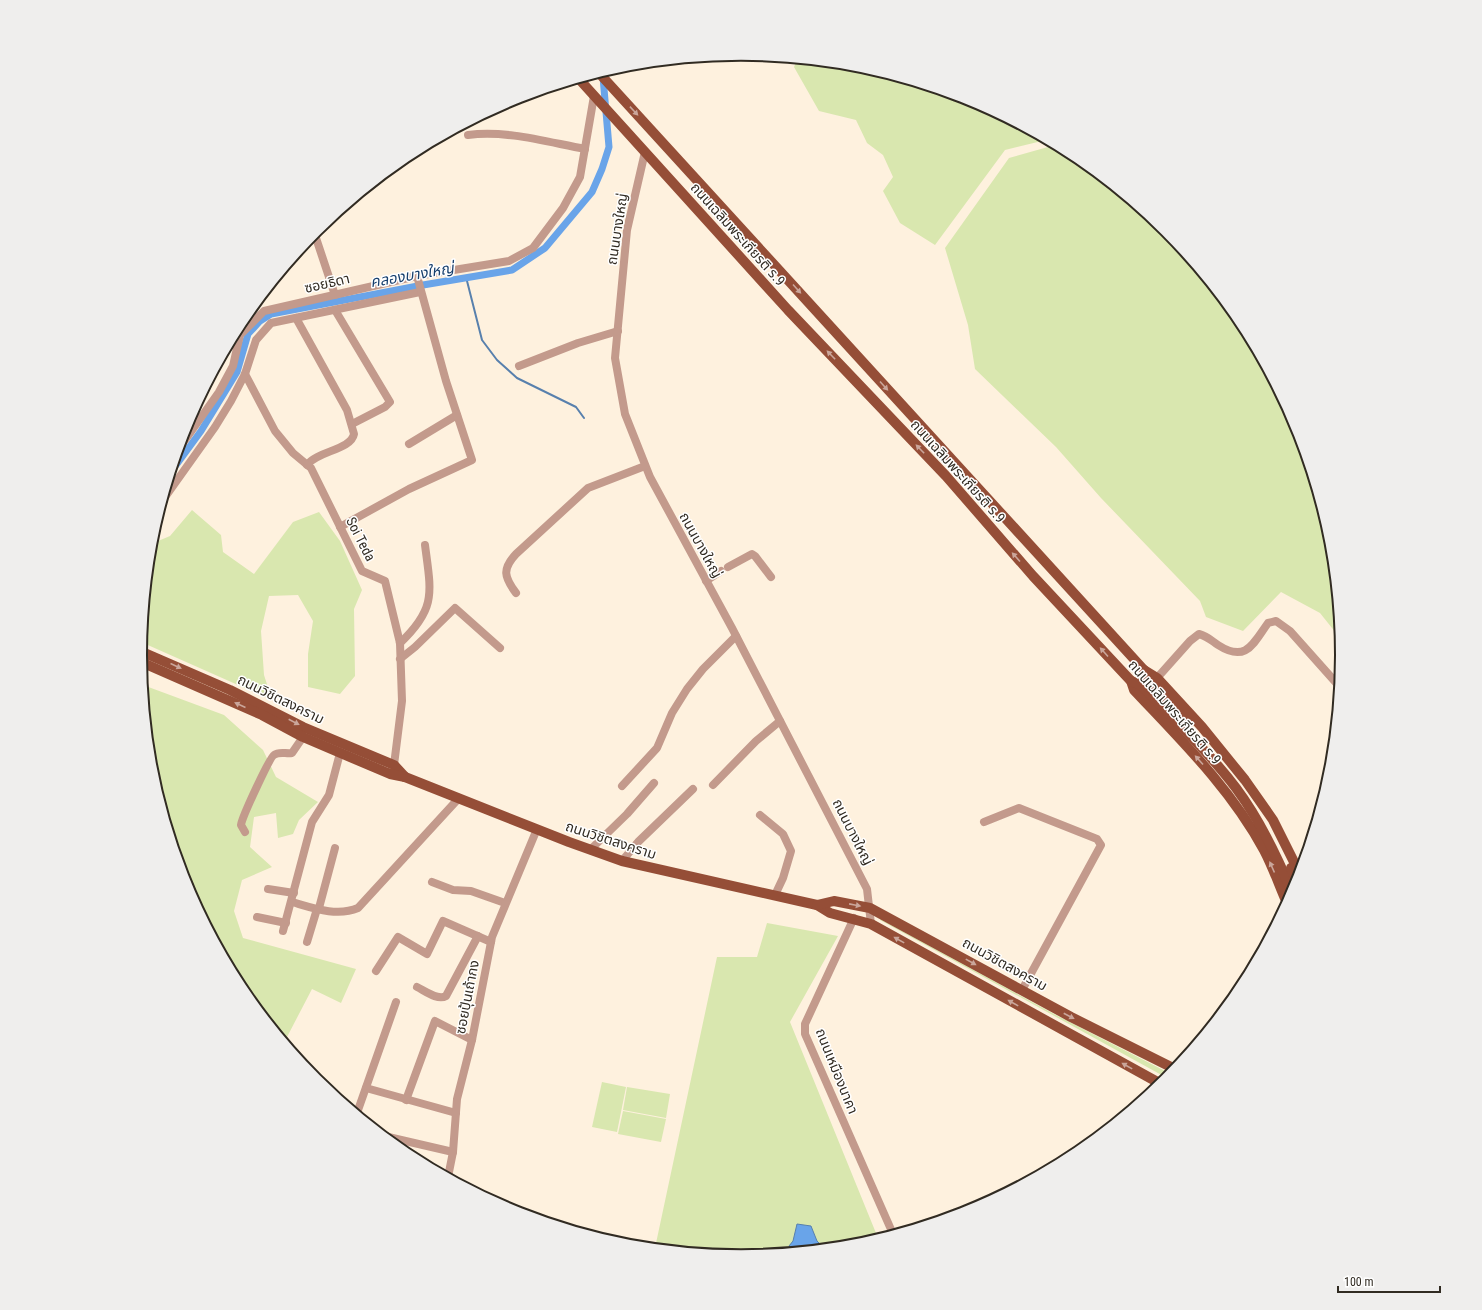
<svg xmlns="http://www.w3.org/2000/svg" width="1482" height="1310" viewBox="0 0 1482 1310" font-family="'Roboto Condensed','Noto Sans Thai',sans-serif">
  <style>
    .green { fill: #d9e7af }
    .water { fill: #69a4e9; stroke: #5880ad }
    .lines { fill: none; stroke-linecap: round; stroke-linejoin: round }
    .stream { stroke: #5880ad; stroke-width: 2 }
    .canal { stroke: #69a4e9; stroke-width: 7 }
    .minor { stroke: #c39a8c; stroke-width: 8 }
    .major { stroke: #954e37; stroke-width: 10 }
    .oneway { fill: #caa69b }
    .labels { text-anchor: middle; stroke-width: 3; stroke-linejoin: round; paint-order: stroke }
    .street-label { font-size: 14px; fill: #312b22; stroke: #fff }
    .water-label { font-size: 15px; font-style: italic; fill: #173f6d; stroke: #fff }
    .rim { fill: none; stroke: #312b22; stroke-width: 2 }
  </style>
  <rect width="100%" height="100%" fill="#fef1de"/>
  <!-- green -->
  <g class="green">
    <path d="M797,60L858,66L971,100L1046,140L1005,150L935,245L900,223L883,191L893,177L883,155L867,143L856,120L819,111L794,67Z"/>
    <path d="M1055,145L1075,155L1166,230L1241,321L1296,425L1330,538L1340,638L1320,613L1281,592L1243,631L1206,617L1200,601L1101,498L1056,447L975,369L968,325L945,248L1009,158Z"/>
    <path d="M192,510L221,535L223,552L254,574L293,522L319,512L340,541L362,590L354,609L355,676L340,694L308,687V654L313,621L298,595L269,596L261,631L264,675L272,700L141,642L151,544L170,536Z"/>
    <path d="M143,685L224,715L263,750L276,777L318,802L299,820L293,834L278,838L276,813L254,817L250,847L272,867L242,880L234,911L243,938L356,969L341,1003L312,989L287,1037H281L241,989L186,885L152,772Z"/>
    <path d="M880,919L1054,1014L1171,1074L1167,1078L880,920Z"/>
    <path d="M767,923L838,936L790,1022L878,1238L858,1244L741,1256L655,1248L717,957H757Z"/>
    <path d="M602,1082L626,1087L617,1132L592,1127Z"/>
    <path d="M627,1087L670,1094L666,1118L623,1110Z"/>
    <path d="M623,1111L666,1119L661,1142L618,1134Z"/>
  </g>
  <!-- water -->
  <path class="water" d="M797,1224L811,1226L817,1241L824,1248L792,1251L789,1246L793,1241Z"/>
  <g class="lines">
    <!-- stream -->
    <path class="stream" d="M466,277L482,340L497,360L517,378L576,407L584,418"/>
    <!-- canal -->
    <path class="canal" d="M171,472L201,431L237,372L248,334L260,321L271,314L423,285L512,270L545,248L592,192L602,169L609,147L603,77"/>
    <!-- minor -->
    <g class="minor">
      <path d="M468,135C507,130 547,142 585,149"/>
      <path d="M645,152L627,230L615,358L625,414L650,477L732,628L867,889L871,924"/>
      <path d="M316,238L335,295"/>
      <path d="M335,310L390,402L385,407L352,424"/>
      <path d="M296,318L347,410L354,434C351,450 317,451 307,465"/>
      <path d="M519,366L578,343L618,331"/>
      <path d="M245,374L275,431L293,453L311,468L362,571L385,581L400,643L402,701L394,765L392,770"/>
      <path d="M409,444L457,415"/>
      <path d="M178,450L219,392L233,366L240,335L264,311L417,276L509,261L533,248L563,208L580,177L594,96"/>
      <path d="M163,500L215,427L231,401L245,374L256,340L271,323L420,292"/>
      <path d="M340,527L409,489L472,460L446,381L417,276"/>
      <path d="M728,567L752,554L755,556L771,577"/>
      <path d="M706,581L721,571"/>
      <path d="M516,593C504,577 502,569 516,554L588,488L645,466"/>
      <path d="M400,643C437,608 431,592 425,545"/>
      <path d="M400,659L415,647L455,608L500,648"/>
      <path d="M1157,678L1190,641L1199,634C1207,636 1212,641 1218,645C1246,663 1253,644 1268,623L1276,621L1290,631L1339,686"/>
      <path d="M713,785L756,741L780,721"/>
      <path d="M622,786L657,748L672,713L687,689L703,669L736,636"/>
      <path d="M760,815L783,834L791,851L783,878L775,895"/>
      <path d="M984,822L1019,808L1097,839L1101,845L1022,990"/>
      <path d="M245,832L241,825C242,817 270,757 274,755C279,751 286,754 292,753L303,737"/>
      <path d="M590,850L627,814L654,783"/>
      <path d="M622,861L638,842L693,789"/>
      <path d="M432,882L453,890L471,891L505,903"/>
      <path d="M268,889L294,893"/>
      <path d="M292,902C313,908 337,917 358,908L459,798"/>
      <path d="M319,908L335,848"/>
      <path d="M257,917L286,923"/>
      <path d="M854,918L805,1024V1034L893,1234"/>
      <path d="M283,931L312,822L329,795L340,753"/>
      <path d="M307,942L317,909"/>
      <path d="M376,971L398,937L427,954L443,921L491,942"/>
      <path d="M417,987C425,991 438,1001 446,996L478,936"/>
      <path d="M366,1088L456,1113"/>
      <path d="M406,1100L435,1021L472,1040"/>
      <path d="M357,1113L396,1002"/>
      <path d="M384,1136L453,1152"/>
      <path d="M448,1177L453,1152L457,1099L472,1040L492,937L537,829"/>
    </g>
    <!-- major -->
    <g class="major">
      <path d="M599,73L1144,670L1157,678L1202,727L1245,780L1273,820L1300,874"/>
      <path d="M579,79L788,310L946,476L1033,576L1131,681L1134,690C1181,740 1231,789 1264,850C1273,867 1279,885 1287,903"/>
      <path d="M140,651L230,690L303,727L394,765L405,777"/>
      <path d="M141,662L262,715L303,737L390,774L405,777L569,842L622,861L817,905L830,913L871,924L1161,1084"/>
      <path d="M1144,670L1147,680L1186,723"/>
      <path d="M1131,681L1141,685C1173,719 1208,751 1236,788C1260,820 1277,856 1292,892"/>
      <path d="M1291,868L1297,883"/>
      <path d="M817,905L834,901L870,908L1071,1017L1175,1069"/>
    </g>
  </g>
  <!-- one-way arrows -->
  <defs><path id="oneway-solid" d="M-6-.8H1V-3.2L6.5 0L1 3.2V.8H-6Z"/></defs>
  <g class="oneway">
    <use href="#oneway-solid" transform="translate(634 111) rotate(47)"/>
    <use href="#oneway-solid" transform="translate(797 289) rotate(48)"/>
    <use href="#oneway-solid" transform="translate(831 355) rotate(-134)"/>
    <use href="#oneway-solid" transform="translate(884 386) rotate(48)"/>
    <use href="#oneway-solid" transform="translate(920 449) rotate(-134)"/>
    <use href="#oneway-solid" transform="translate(1016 557) rotate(-132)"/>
    <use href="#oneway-solid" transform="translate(1104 652) rotate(-132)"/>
    <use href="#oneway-solid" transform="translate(176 666) rotate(24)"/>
    <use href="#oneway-solid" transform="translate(240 705) rotate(-156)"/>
    <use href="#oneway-solid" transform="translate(294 722) rotate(27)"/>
    <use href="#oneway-solid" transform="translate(1199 760) rotate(-132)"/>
    <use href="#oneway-solid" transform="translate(1272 867) rotate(-114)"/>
    <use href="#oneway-solid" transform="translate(855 905) rotate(11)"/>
    <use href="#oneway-solid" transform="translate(899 940) rotate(-151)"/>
    <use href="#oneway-solid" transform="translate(971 962) rotate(29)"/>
    <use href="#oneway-solid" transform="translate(1013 1003) rotate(-151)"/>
    <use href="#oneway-solid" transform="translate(1069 1016) rotate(28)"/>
    <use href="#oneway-solid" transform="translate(1127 1066) rotate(-151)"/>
  </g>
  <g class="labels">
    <!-- street labels -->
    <g class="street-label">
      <text transform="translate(617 229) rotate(-81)" y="5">ถนนบางใหญ่</text>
      <text transform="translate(738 234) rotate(48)" y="5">ถนนเฉลิมพระเกียรติ ร.9</text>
      <text transform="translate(327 283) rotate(-13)" y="5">ซอยธิดา</text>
      <text transform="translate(958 471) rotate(48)" y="5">ถนนเฉลิมพระเกียรติ ร.9</text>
      <text transform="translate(361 539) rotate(63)" y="5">Soi Teda</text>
      <text transform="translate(701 545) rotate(61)" y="5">ถนนบางใหญ่</text>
      <text transform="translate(281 699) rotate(26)" y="5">ถนนวิชิตสงคราม</text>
      <text transform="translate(1175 712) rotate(49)" y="5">ถนนเฉลิมพระเกียรติ ร.9</text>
      <text transform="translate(853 832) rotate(63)" y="5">ถนนบางใหญ่</text>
      <text transform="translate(611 840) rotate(18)" y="5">ถนนวิชิตสงคราม</text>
      <text transform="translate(1005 964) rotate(29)" y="5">ถนนวิชิตสงคราม</text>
      <text transform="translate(467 997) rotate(-79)" y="5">ซอยปุ้นเถ้ากง</text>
      <text transform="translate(837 1071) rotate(68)" y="5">ถนนเหมืองนาคา</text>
    </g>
    <!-- water labels -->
    <g class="water-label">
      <text transform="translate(412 275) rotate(-10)" y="5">คลองบางใหญ่</text>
    </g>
  </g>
  <!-- crop -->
  <path d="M0 0H1482V1310H0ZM147 655a594 594 0 1 1 1188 0a594 594 0 1 1-1188 0Z" fill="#efeeed" fill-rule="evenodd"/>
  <path class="rim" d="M147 655a594 594 0 1 1 1188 0a594 594 0 1 1-1188 0Z"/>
  <!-- scale -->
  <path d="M1338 1286v6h102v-6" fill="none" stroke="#312b22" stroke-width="2"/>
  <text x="1344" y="1286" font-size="12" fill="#312b22" stroke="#ffffff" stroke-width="3" paint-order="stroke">100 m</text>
</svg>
